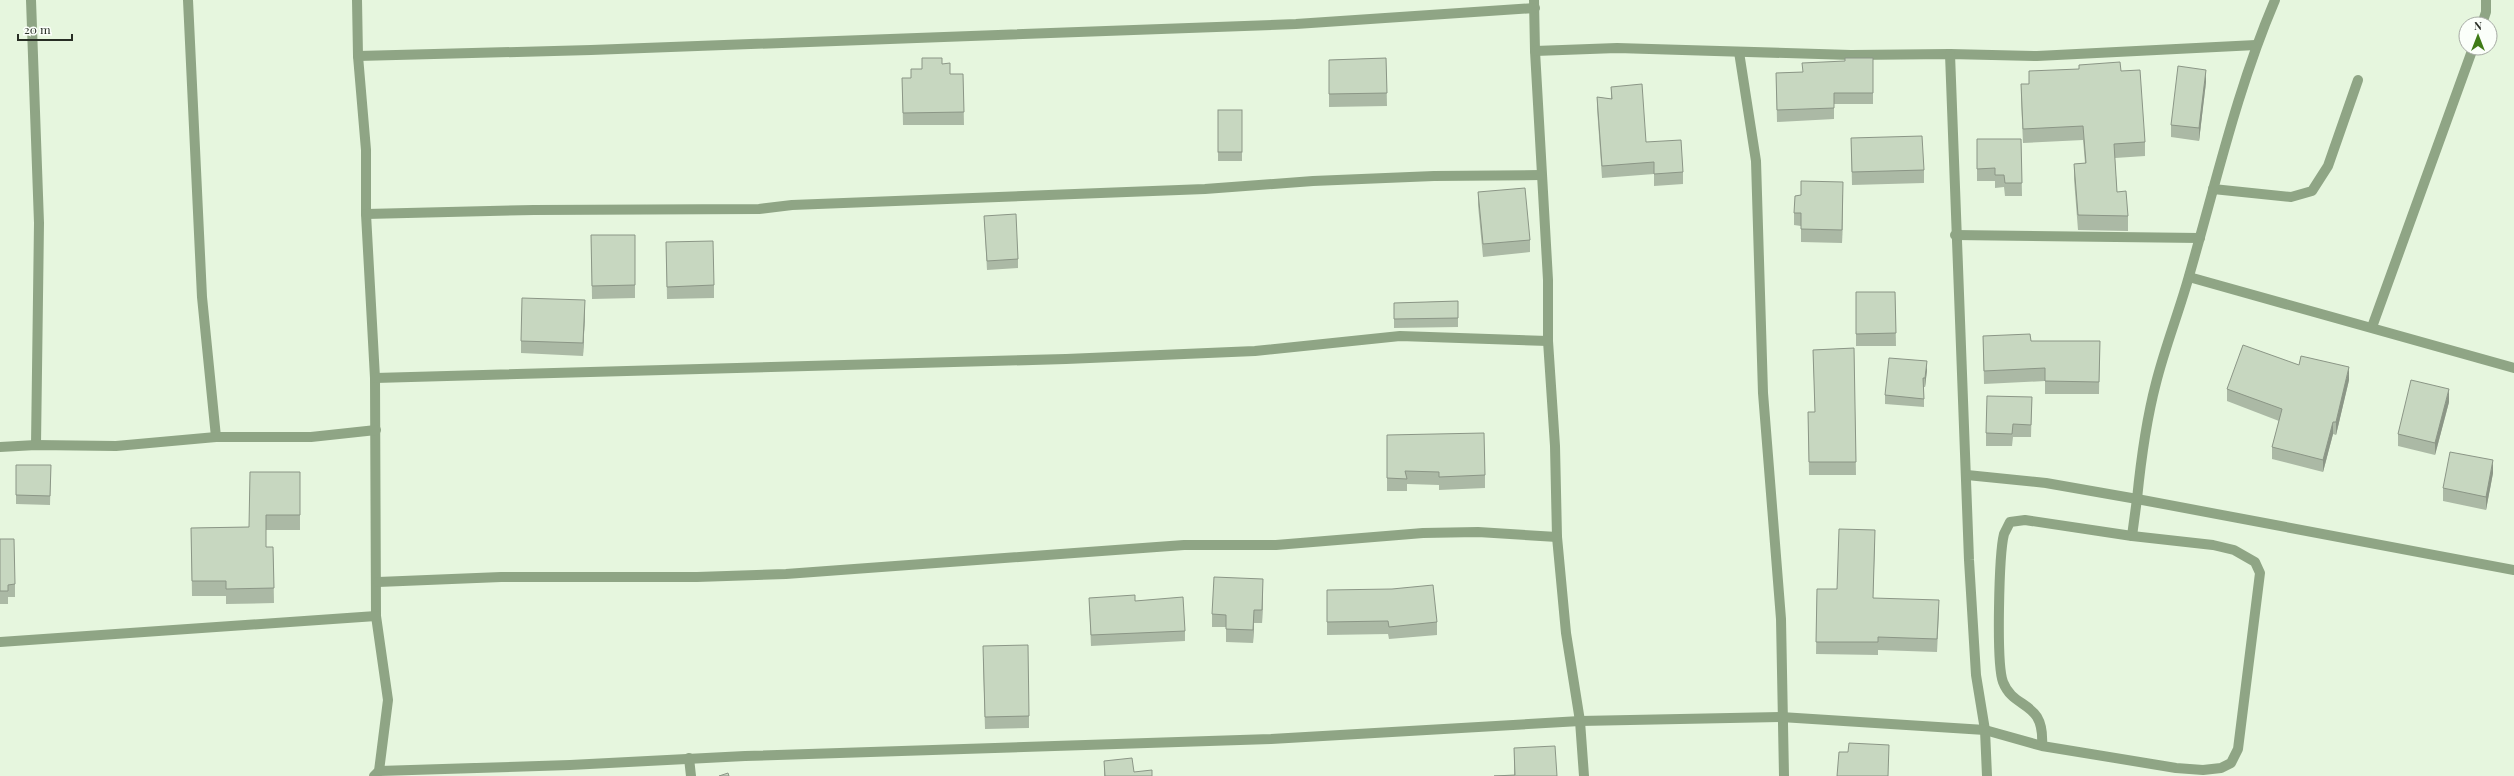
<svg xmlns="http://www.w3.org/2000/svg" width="2514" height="776" viewBox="0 0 2514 776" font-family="'Playfair Display',serif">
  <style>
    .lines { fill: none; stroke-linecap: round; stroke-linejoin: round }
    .lane { stroke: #8fa585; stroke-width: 10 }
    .street { stroke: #8fa585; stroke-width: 10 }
    .wall { fill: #abb9a5 }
    .shaded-wall { fill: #8b9686 }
    .building { fill: #c7d7c0; stroke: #8b9686 }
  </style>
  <rect width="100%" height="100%" fill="#e6f6de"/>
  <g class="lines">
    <!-- lane -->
    <g class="lane">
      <path d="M2132,536L2137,499"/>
      <path d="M1985,730L2042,746L2176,768L2203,770L2221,768L2231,763L2238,749L2260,573L2255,562L2234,550L2213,545L2132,536L2025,520L2010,522C2008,526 2006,530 2004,534C1999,554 1996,663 2003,682C2014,711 2045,699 2042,746"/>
    </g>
    <!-- street -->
    <g class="street">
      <path d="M31,0L39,223L36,445"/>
      <path d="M188,0L202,297L216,437"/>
      <path d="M357,0L358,56L366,150V214L375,378L376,616L388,700L379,771L374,776"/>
      <path d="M1534,0L1535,51L1548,280V341L1555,446L1557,537L1566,633L1580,721L1584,776"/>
      <path d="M2482,24L2486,12V0"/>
      <path d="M1535,51L1617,48L1851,55L1950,54L2037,56L2256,45"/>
      <path d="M1739,52L1756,161L1763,393L1781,619L1784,776"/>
      <path d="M1950,54L1969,560L1976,675L1985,730L1987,776"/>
      <path d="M358,56L591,50L1296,24L1535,8"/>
      <path d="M2213,189L2291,197L2312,191L2328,166L2358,80"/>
      <path d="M366,214L534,210L759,209L792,205L1205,189L1313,181L1434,176L1541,175"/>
      <path d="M1955,235L2200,238"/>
      <path d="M2189,277L2514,368"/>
      <path d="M2372,327L2473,48"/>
      <path d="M375,378L1066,359L1255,351L1400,336L1548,341"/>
      <path d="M0,447L36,445L116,446L216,437H311L376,430"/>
      <path d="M1967,475L2046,483L2137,499L2514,570"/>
      <path d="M2137,499C2141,459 2146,421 2156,383C2165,347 2179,312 2189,276C2216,183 2237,89 2275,0"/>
      <path d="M378,582L501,577H697L786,574L1184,545H1276L1423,533L1478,532L1557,537"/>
      <path d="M0,642L376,616"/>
      <path d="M689,758L691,776"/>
      <path d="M379,771L570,765L745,756L1271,739L1580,721L1781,717L1985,730"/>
    </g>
  </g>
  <!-- wall -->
  <g class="wall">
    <path d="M1386,58L1387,106L1329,107V60Z"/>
    <path d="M1873,58V104H1834V119L1777,122L1776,73L1802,72L1845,61Z"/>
    <path d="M942,64L950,74H963L964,125H903L902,78H911Z"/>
    <path d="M2029,71H2121L2145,142V156L2115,158L2117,192L2128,216V231L2078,230L2074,179V164L2085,163L2083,140L2023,143L2021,99V84H2029Z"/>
    <path d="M2206,82L2199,141L2171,137V125Z"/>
    <path d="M1611,87L1646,142L1683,172V184L1654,186V174L1602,178L1597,108V97L1611,99Z"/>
    <rect x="1218" y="110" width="24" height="51"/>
    <path d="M1851,138L1924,170V183L1852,185Z"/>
    <path d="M1977,139H2021L2022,196H2005L2004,187L1995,188V181H1977Z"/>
    <path d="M1478,192L1530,240V252L1483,257L1478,205Z"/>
    <path d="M1801,195H1843L1842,243L1801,242V226L1794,225V213Z"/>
    <path d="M984,216L1018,259V268L987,270Z"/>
    <path d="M591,235H635V298L592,299Z"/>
    <path d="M666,242L714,285V298L667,299Z"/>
    <path d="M1856,292H1895L1896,346H1856Z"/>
    <path d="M1458,301V327L1394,328V303Z"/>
    <path d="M585,312L583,356L521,353V341Z"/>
    <path d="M1983,336L2031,341H2100L2099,394H2045V381L1984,384Z"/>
    <path d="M1854,348L1856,475H1809L1808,412H1815L1813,350Z"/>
    <path d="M2299,365L2349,380L2336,435L2333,434L2323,472L2272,459V447L2279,421L2227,401V389Z"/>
    <path d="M1927,370L1925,387H1924V407L1885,404V395Z"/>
    <path d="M2032,397L2031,437H2013L2012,446H1986V433Z"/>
    <path d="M2449,402L2435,455L2398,446V434Z"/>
    <path d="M1387,435L1485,475V488L1439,490V485L1407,484V491H1387Z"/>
    <path d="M16,465H51L50,505L16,504Z"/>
    <path d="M300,472V530H266V547H273L274,603L226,604V596H192L191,528L249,527Z"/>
    <path d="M2493,473L2486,510L2443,501V488Z"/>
    <path d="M0,539L15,584V597H8V604H0Z"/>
    <path d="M1875,543L1873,598L1939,612L1937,652L1878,650V655L1816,654L1817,589H1837Z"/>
    <path d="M1327,590L1437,622V635L1389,639L1388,634L1327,635Z"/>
    <path d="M1263,592L1262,623H1254L1253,643L1226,642V627H1212V614Z"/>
    <path d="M1089,598L1135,601L1185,631V641L1091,646Z"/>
    <path d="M983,658L1029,716V728L985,729Z"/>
    <path d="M1514,748L1557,776L1514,775Z"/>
    <path d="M1104,761L1134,772L1152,776H1104Z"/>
  </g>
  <!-- shaded-wall -->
  <g class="shaded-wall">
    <path d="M2206,70V82L2199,141V128Z"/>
    <path d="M1843,182V195L1842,243V230Z"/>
    <path d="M585,300V312L583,356V343Z"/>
    <path d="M1927,361V370L1925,387V378Z"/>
    <path d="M2349,367V380L2336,435V422Z"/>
    <path d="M2449,389V402L2435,455V443Z"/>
    <path d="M2333,422V434L2323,472V460Z"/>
    <path d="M2493,460V473L2486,510V497Z"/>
    <path d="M1263,579V592L1262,623V610Z"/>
    <path d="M1254,610V623L1253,643V630Z"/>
  </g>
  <!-- building -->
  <g class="building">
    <path d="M922,58H942V64L950,63V74H963L964,112L903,113L902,78H911V69H922Z"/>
    <path d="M1386,58L1387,93L1329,94V60Z"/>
    <path d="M1845,58H1873V93H1834V108L1777,110L1776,73L1803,72L1802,63L1845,61Z"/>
    <path d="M2120,62L2121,71L2140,70L2145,142L2114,144L2117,192L2126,191L2128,216L2078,215L2074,164L2086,163L2083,126L2023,129L2021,84H2029V71L2079,69V65Z"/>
    <path d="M2178,66L2206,70L2199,128L2171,125Z"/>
    <path d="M1642,84L1646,142L1681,140L1683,172L1654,174V162L1602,166L1597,97L1612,99L1611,87Z"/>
    <rect x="1218" y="110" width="24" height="42"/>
    <path d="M1922,136L1924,170L1852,172L1851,138Z"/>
    <path d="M1977,139H2021L2022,183H2005L2004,175H1995V168L1977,169Z"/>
    <path d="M1801,181L1843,182L1842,230L1801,229V213H1794L1795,196L1801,195Z"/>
    <path d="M1525,188L1530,240L1483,244L1478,192Z"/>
    <path d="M1016,214L1018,259L987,261L984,216Z"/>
    <path d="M591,235H635V285L592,286Z"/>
    <path d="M713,241L714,285L667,287L666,242Z"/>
    <path d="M1856,292H1895L1896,333L1856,334Z"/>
    <path d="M522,298L585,300L583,343L521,341Z"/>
    <path d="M1458,301V318L1394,319V303Z"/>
    <path d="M2030,334L2031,341H2100L2099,382L2045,381V368L1984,371L1983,336Z"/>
    <path d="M2243,345L2299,365L2301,356L2349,367L2336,422H2333L2323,460L2272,447L2282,409L2227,389Z"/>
    <path d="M1854,348L1856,462H1809L1808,412H1815L1813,350Z"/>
    <path d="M1889,358L1927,361L1925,378H1923L1924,399L1885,395Z"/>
    <path d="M2411,380L2449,389L2435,443L2398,434Z"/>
    <path d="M1987,396L2032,397L2031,425L2013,424L2012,434L1986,433Z"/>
    <path d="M1484,433L1485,475L1439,477V472L1405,471L1407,479L1387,478V435Z"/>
    <path d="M2450,452L2493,460L2486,497L2443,488Z"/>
    <path d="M16,465H51L50,496L16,495Z"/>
    <path d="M250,472H300V515H266V547H273L274,588L226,589V581H192L191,528L249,527Z"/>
    <path d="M1839,529L1875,530L1873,598L1939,600L1937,639L1878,637V642H1816L1817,589H1837Z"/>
    <path d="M0,539H14L15,584L8,585V591H0Z"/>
    <path d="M1214,577L1263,579L1262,610H1254L1253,630L1226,629V615L1212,614Z"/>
    <path d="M1433,585L1437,622L1389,627L1388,621L1327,622V590L1392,589Z"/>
    <path d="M1135,595V601L1183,597L1185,631L1091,635L1089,598Z"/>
    <path d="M1028,645L1029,716L985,717L983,646Z"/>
    <path d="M1849,743L1889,745L1888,776H1837L1839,752H1848Z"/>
    <path d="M1555,746L1557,776H1494L1515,775L1514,748Z"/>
    <path d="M1132,758L1134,772L1152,770V776H1105L1104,761Z"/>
    <path d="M728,773L729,776H719Z"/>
  </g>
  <!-- north arrow -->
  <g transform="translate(2478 36)"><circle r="19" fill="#fbfffa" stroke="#a7aba5"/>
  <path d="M0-3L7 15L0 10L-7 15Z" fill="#3f7b16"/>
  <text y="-6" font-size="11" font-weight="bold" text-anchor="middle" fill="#282e25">N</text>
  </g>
  <!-- scale -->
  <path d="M18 34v6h54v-6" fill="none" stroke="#282e25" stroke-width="2"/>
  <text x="24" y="34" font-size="12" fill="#282e25" stroke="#fbfffa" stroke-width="3" paint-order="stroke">20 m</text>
</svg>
